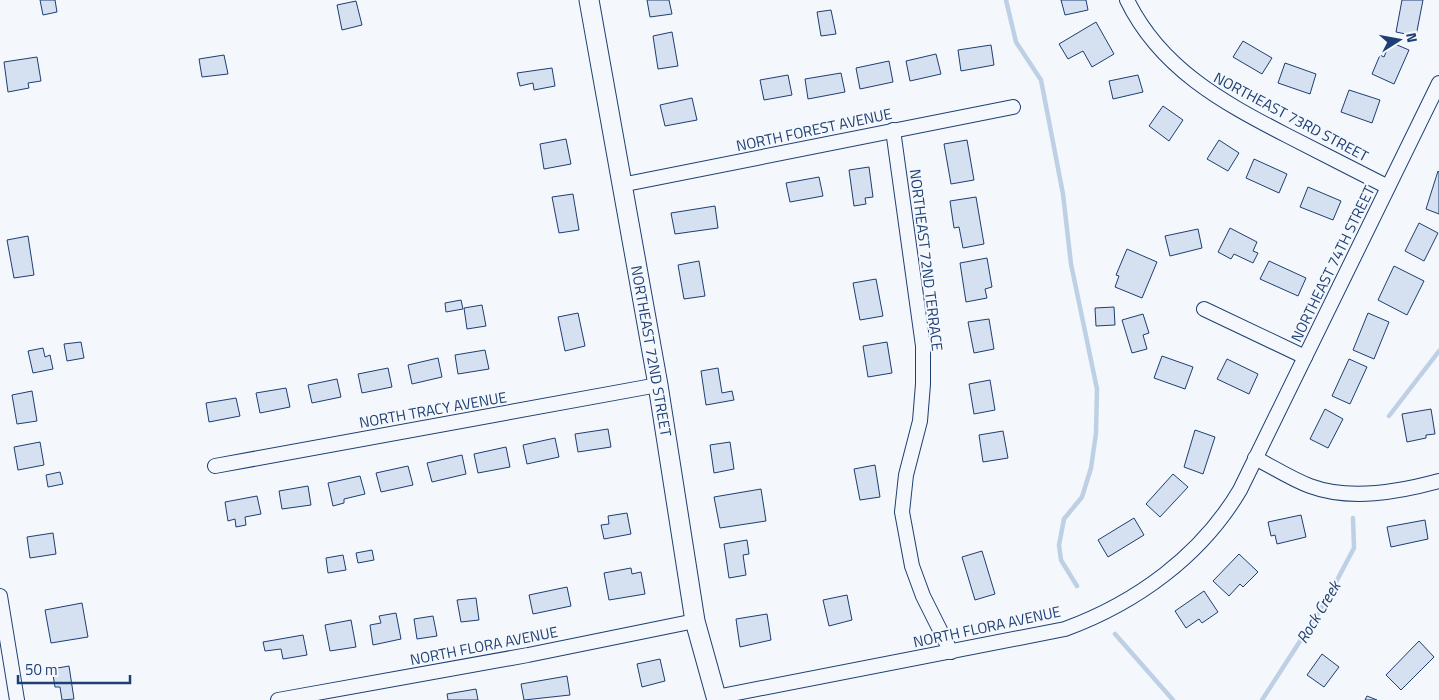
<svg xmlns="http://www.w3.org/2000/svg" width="1439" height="700" viewBox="0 0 1439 700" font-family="'Titillium Web',sans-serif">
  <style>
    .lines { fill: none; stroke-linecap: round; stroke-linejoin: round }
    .stream { stroke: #bed0e5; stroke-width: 4.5 }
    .building { fill: #d5e0f0; stroke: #1d3f73 }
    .street-casing { stroke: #1d3f73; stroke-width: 16 }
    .secondary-casing { stroke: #1d3f73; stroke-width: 21 }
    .street { stroke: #f4f7fb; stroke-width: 14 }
    .secondary { stroke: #f4f7fb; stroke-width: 19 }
    .labels { text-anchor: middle; stroke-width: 4; stroke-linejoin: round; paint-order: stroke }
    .street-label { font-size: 15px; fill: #1d3f73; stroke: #f4f7fb }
    .water-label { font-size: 16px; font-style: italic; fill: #1d3f73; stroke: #f4f7fb }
  </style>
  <rect width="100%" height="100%" fill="#f4f7fb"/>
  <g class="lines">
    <!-- stream -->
    <g class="stream">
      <path d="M1006,0L1016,42L1041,80L1063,194L1071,264L1097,389L1096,433L1091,468L1082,497L1064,519L1059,545L1061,560L1077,586"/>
      <path d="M1389,416L1439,351"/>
      <path d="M1115,634L1173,700"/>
      <path d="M1262,700L1326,601L1354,548L1353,518"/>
    </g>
  </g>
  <!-- building -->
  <g class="building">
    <path d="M40,0H55L57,12L43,15Z"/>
    <path d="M647,0H669L672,14L650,17Z"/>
    <path d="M1061,0H1086L1088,10L1065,15Z"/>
    <path d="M1402,0H1423L1416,36L1396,32Z"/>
    <path d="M356,1L362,25L342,30L337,5Z"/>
    <path d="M831,10L836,34L821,36L817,12Z"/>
    <path d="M1096,22L1114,54L1092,67L1083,51L1068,59L1059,44Z"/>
    <path d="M672,32L678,66L658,69L653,36Z"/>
    <path d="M1243,41L1272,58L1262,74L1233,57Z"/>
    <path d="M1390,42L1409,50L1394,84L1372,74L1380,55L1384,57Z"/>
    <path d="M991,45L994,65L961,71L958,50Z"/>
    <path d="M936,54L941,74L910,81L906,61Z"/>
    <path d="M224,55L228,74L202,77L199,59Z"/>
    <path d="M37,57L41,81L28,83L29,88L8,92L4,62Z"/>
    <path d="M889,61L893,82L860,89L856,68Z"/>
    <path d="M1285,63L1316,74L1310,94L1278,83Z"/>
    <path d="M552,68L555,86L534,90L533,83L520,86L517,73Z"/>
    <path d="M841,73L845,92L808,99L805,79Z"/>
    <path d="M788,75L792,95L764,100L760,80Z"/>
    <path d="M1138,75L1143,92L1113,99L1109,81Z"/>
    <path d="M1349,90L1380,100L1372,123L1341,112Z"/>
    <path d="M692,98L697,120L665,126L660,105Z"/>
    <path d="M1163,106L1183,120L1169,141L1149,126Z"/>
    <path d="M566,139L571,164L544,169L540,144Z"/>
    <path d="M967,140L974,180L951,184L944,144Z"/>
    <path d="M1219,140L1239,153L1228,171L1207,159Z"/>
    <path d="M1254,159L1287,174L1279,193L1246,178Z"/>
    <path d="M869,167L873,197L865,198L866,204L854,206L849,170Z"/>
    <path d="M1438,171L1439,172V214L1426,209Z"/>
    <path d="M819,177L823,196L790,202L786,183Z"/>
    <path d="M1308,187L1341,201L1333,220L1300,207Z"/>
    <path d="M573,194L579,230L559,233L552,197Z"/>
    <path d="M976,197L984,244L963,248L959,227L954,228L950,201Z"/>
    <path d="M715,206L718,228L675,234L671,213Z"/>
    <path d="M1419,223L1438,233L1424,261L1405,251Z"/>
    <path d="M1230,228L1257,242L1253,251L1258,253L1253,263L1234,254L1231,259L1218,252Z"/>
    <path d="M1198,229L1202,248L1170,256L1165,236Z"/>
    <path d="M28,236L34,275L14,278L7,240Z"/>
    <path d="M1127,249L1157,262L1142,298L1115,287L1119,276L1116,275Z"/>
    <path d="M987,258L992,287L985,289L987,298L966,302L960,263Z"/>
    <path d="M699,261L705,296L684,299L678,265Z"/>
    <path d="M1269,261L1306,278L1298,296L1260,279Z"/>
    <path d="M1394,266L1424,281L1407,315L1378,300Z"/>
    <path d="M876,279L883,316L860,320L853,283Z"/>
    <path d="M461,300L463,309L446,312L445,303Z"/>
    <path d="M482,305L486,326L467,329L464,308Z"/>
    <path d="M1114,307L1115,325L1096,326L1095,308Z"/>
    <path d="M578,313L585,346L565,351L558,317Z"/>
    <path d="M1368,313L1389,322L1374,359L1353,350Z"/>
    <path d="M1143,314L1149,333L1143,335L1147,349L1132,353L1122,320Z"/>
    <path d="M989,319L994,349L974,353L968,322Z"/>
    <path d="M81,342L84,358L67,361L64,344Z"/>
    <path d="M887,342L892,373L868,377L863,346Z"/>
    <path d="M43,348L45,357L50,355L53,369L33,373L28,351Z"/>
    <path d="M485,350L489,369L458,374L455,355Z"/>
    <path d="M1162,356L1193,367L1185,389L1154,378Z"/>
    <path d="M438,358L442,377L412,384L408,365Z"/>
    <path d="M1227,359L1258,374L1249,394L1217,379Z"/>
    <path d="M1349,359L1367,367L1350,404L1332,396Z"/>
    <path d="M388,368L392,387L362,393L358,374Z"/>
    <path d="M718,368L722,393L732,391L734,400L706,405L701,371Z"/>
    <path d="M337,379L341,397L312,403L308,385Z"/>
    <path d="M990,380L995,410L974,414L969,384Z"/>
    <path d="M286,388L290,407L260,413L256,393Z"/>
    <path d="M32,391L37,421L17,424L12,395Z"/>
    <path d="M236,398L240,416L209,422L206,403Z"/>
    <path d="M1325,409L1343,419L1328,448L1310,439Z"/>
    <path d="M1431,409L1435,434L1426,435V438L1407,442L1402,414Z"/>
    <path d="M608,429L611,447L578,452L575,434Z"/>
    <path d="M1195,430L1215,437L1203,474L1184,467Z"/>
    <path d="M1003,431L1008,458L983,462L979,435Z"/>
    <path d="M555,438L559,457L527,464L523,445Z"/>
    <path d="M40,442L44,465L18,470L14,447Z"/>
    <path d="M730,442L734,469L714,473L710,445Z"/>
    <path d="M506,447L510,467L478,473L474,454Z"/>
    <path d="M462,455L466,474L432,482L427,463Z"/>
    <path d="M875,465L880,497L860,500L854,469Z"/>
    <path d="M408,466L413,485L381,492L376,473Z"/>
    <path d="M60,472L63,484L48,487L46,475Z"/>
    <path d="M1173,474L1188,487L1160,517L1146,504Z"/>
    <path d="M360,476L365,494L344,499V503L333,506L328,483Z"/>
    <path d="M308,486L311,505L282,509L279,491Z"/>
    <path d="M761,489L766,521L720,528L714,497Z"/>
    <path d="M257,496L261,514L245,517L246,525L236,527L235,519L228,521L225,502Z"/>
    <path d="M627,513L631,534L604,539L601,525L609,524L608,516Z"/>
    <path d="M1301,515L1306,537L1277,544L1275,535L1271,536L1268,522Z"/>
    <path d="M1134,518L1144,535L1108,557L1098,540Z"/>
    <path d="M1425,520L1428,539L1391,547L1387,527Z"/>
    <path d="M53,533L56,554L30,558L27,537Z"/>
    <path d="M747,540L749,554L743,555L746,575L729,578L724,544Z"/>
    <path d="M372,550L374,560L358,563L356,553Z"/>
    <path d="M982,551L995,594L975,600L962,557Z"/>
    <path d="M1239,554L1258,572L1243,587L1240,584L1229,596L1213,581Z"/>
    <path d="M343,555L346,570L328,573L326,558Z"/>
    <path d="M631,568L632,574L641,572L645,594L609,600L604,573Z"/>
    <path d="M567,587L571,606L533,614L529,595Z"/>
    <path d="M1204,591L1218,612L1202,623L1199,619L1186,628L1175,611Z"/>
    <path d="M847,595L852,620L829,626L823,600Z"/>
    <path d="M476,598L479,620L461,622L457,600Z"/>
    <path d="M82,603L88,637L51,643L45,610Z"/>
    <path d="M396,613L401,639L373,645L370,625L381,623L379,616Z"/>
    <path d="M767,614L771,640L740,647L736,619Z"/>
    <path d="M433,616L437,636L417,639L414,619Z"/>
    <path d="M351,620L356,647L330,651L325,625Z"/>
    <path d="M303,635L307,655L283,659L281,649L265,651L263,642Z"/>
    <path d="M1419,641L1434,657L1401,690L1386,675Z"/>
    <path d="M1322,654L1339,667L1324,687L1307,675Z"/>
    <path d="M660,659L665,681L642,687L637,664Z"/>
    <path d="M69,666L74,699L62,700L60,687H55L52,669Z"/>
    <path d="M567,676L570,695L524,700L521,684Z"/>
    <path d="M476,689L478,700H448L447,694Z"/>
    <path d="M1367,696L1377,700H1365Z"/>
  </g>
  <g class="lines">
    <!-- street casing -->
    <g class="street-casing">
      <g id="street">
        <path d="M1127,0C1160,68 1222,102 1286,135C1320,152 1354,170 1388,187"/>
        <path d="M893,130L923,346V384L920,421L906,475L902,512L912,566L923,596L951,652"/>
        <path d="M621,185L1013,107"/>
        <path d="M1204,309L1305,357"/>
        <path d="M1255,458C1273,467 1291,479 1310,486C1350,501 1399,492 1439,481"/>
        <path d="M215,466L658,385"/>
        <path d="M0,596L17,700"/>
        <path d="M716,697L1065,629C1136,603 1201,556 1240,490L1439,83"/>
        <path d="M278,700L528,655L695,621"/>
      </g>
    </g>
    <!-- secondary casing -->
    <g class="secondary-casing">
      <path id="secondary" d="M589,0L658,385L695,621L717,700"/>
    </g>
    <!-- street -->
    <use href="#street" class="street"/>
    <!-- secondary -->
    <use href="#secondary" class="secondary"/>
  </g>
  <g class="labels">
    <!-- street labels -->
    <g class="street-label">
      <text transform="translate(1291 117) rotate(28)" y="5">NORTHEAST 73RD STREET</text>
      <text transform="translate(814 130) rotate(-12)" y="5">NORTH FOREST AVENUE</text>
      <text transform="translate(926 260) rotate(83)" y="5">NORTHEAST 72ND TERRACE</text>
      <text transform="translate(1333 264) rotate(-64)" y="5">NORTHEAST 74TH STREET</text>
      <text transform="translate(651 351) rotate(80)" y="5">NORTHEAST 72ND STREET</text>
      <text transform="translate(433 410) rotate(-10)" y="5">NORTH TRACY AVENUE</text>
      <text transform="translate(987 627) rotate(-12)" y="5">NORTH FLORA AVENUE</text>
      <text transform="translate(484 646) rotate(-11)" y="5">NORTH FLORA AVENUE</text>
    </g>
    <!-- water labels -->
    <g class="water-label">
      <text transform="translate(1318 612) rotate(-59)" y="6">Rock Creek</text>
    </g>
  </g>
  <!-- north arrow -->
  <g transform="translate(1399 40) rotate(79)" stroke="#f4f7fb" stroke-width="4" paint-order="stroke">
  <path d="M0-4L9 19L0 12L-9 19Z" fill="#1d3f73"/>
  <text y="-8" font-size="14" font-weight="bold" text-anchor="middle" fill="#1d3f73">N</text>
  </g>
  <!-- scale -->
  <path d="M18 675v8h112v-8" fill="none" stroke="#1d3f73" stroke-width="2.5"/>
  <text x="25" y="675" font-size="15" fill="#1d3f73" stroke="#f4f7fb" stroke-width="4" paint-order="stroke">50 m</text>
</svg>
